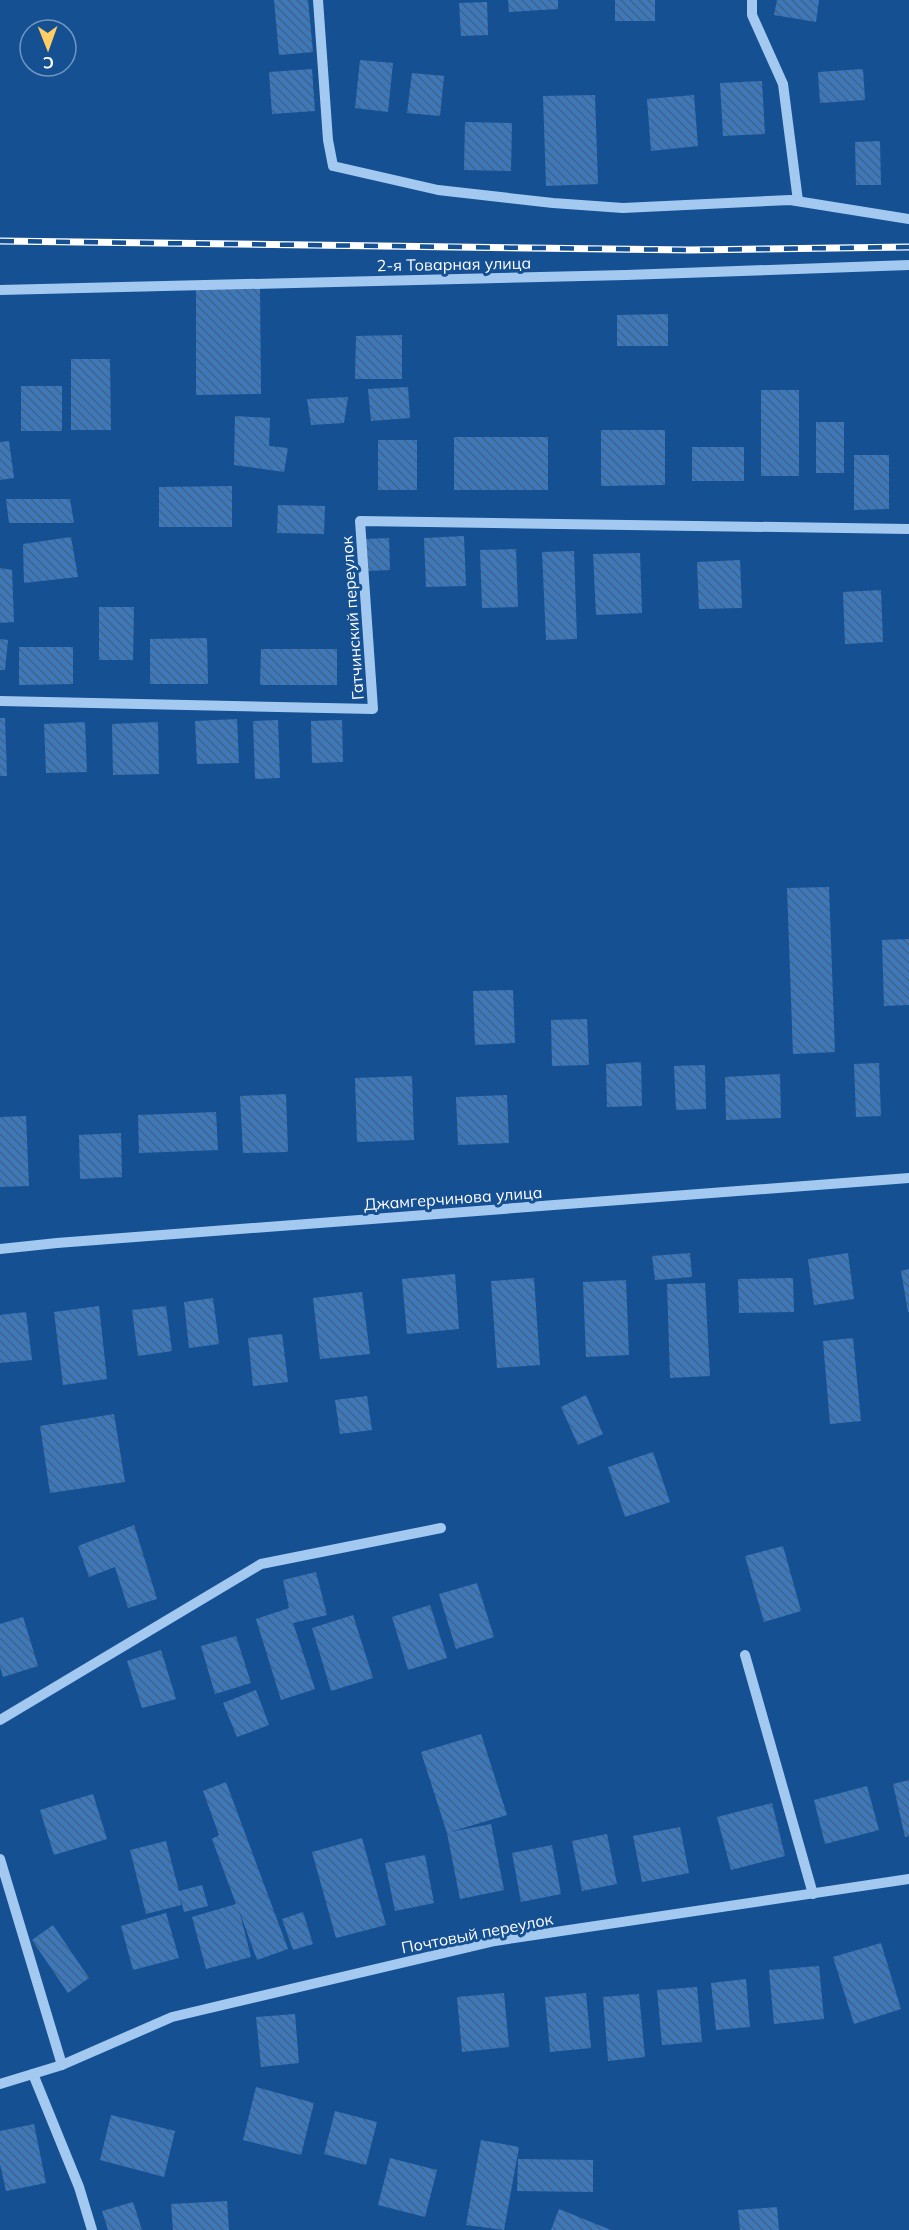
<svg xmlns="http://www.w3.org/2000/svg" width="909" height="2230" viewBox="0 0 909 2230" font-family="Mulish,sans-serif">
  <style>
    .building { fill: url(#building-back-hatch) }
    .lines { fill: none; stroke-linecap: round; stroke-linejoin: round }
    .minor { stroke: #a3c9f1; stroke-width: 10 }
    .rail-casing { stroke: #fff; stroke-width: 7 }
    .rail { stroke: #155093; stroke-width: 4.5; stroke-dasharray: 14; stroke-linecap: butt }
    .labels { text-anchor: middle; stroke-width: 6; stroke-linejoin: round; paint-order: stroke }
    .street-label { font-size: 16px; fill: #fff; stroke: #155093 }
  </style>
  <defs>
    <pattern id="building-back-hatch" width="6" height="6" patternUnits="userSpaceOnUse" patternTransform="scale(1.5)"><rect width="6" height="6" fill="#3d79ba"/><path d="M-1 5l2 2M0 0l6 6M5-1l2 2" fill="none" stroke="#446283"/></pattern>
  </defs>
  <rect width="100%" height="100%" fill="#155093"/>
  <!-- building -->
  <g class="building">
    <path d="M274,0H308L313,52L279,55Z"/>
    <path d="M508,0H558V9L509,12Z"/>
    <rect x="615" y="0" width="40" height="21"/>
    <path d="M777,0H819L816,22L774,15Z"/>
    <path d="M487,2L488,35L461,36L459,3Z"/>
    <path d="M360,60L393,63L388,112L355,108Z"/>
    <path d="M312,69L315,111L272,114L269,72Z"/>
    <path d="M863,69L865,100L820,103L818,72Z"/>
    <path d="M412,73L444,76L440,116L407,113Z"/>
    <path d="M762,81L765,134L723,136L720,83Z"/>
    <path d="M595,95L598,184L546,186L543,96Z"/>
    <path d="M694,95L698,146L651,151L647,99Z"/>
    <path d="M465,122L512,123L511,171L464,170Z"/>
    <path d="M880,141L881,185H856L855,142Z"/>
    <path d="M196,286H260L261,394L196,395Z"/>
    <path d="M668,314V346H617V315Z"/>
    <path d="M402,335V379H355L356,336Z"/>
    <path d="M71,359H110L111,430H71Z"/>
    <rect x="21" y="386" width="41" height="45"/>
    <path d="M408,387L410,418L371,421L368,389Z"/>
    <rect x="761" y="390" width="38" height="86"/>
    <path d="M348,397L344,423L311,425L307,399Z"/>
    <path d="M235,416L270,418L269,446L288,448L284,472L234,465Z"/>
    <rect x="816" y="422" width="28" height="51"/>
    <path d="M601,430H665V485L601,486Z"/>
    <rect x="454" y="437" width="94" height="53"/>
    <rect x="378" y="440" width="39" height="50"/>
    <path d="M9,441L14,478L0,480V442Z"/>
    <rect x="692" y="447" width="52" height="34"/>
    <path d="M854,455H889V509L854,510Z"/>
    <path d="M232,486V527H159V487Z"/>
    <path d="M6,499H70L74,523H9Z"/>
    <path d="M278,505L325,506L324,534L277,533Z"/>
    <path d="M464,536L466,586L426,587L424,538Z"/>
    <path d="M71,537L78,577L24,583L23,544Z"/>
    <path d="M389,538L390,570L367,571L365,539Z"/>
    <path d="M516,549L518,607L482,608L480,550Z"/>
    <path d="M574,551L577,639L546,640L542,552Z"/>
    <path d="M640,553L642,613L596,615L593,554Z"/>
    <path d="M740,560L742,608L699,609L697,562Z"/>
    <path d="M0,568L12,570L14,622L0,623Z"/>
    <path d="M881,590L883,642L845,644L843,592Z"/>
    <path d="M99,607H134L133,660H99Z"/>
    <path d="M207,638L208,684H150V639Z"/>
    <path d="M0,639L8,640L5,670H0Z"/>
    <path d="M19,647H73V684L19,685Z"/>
    <path d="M261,649H337V685H260Z"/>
    <path d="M0,718H5L7,776H0Z"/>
    <path d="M237,719L239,763L197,764L195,721Z"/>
    <path d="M278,720L280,778L255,779L253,721Z"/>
    <path d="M342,720L343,762L312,763L311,721Z"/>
    <path d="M85,722L87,772L46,773L44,724Z"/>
    <path d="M158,722L159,774L113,775L112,724Z"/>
    <path d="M829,887L835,1052L793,1054L787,888Z"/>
    <path d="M909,939V1005L884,1006L882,940Z"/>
    <path d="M513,990L515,1043L475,1045L473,991Z"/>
    <path d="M587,1019L589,1065L552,1066L551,1020Z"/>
    <path d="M641,1062L642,1106L607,1107L606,1064Z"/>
    <path d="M879,1063L881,1116L856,1117L854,1064Z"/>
    <path d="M705,1065L706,1109L676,1110L674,1066Z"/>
    <path d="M780,1074L781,1118L726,1120L725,1077Z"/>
    <path d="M412,1076L414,1140L357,1142L355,1078Z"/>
    <path d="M286,1094L288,1152L243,1153L240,1096Z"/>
    <path d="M507,1095L509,1143L458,1145L456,1097Z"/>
    <path d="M216,1112L218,1150L139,1153L138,1115Z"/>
    <path d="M26,1116L29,1186L0,1187V1117Z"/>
    <path d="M121,1133L122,1177L80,1179L79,1135Z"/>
    <path d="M690,1253L692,1277L655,1280L652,1256Z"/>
    <path d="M848,1253L854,1299L814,1305L808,1259Z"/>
    <path d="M909,1269V1312H908L901,1271Z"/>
    <path d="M455,1274L459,1329L407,1334L402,1279Z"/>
    <path d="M534,1278L540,1365L497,1368L491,1281Z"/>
    <path d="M793,1278L794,1312L739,1313L738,1279Z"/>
    <path d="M626,1280L629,1355L586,1357L583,1282Z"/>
    <path d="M705,1283L710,1376L670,1378L667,1284Z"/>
    <path d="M362,1292L370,1354L320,1359L313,1298Z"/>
    <path d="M213,1298L219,1344L189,1348L184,1302Z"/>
    <path d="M99,1306L107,1379L63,1385L54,1312Z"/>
    <path d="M166,1306L172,1351L138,1356L132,1310Z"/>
    <path d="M26,1312L32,1360L0,1363V1315Z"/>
    <path d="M282,1334L288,1382L253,1386L248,1338Z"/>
    <path d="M853,1338L861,1421L830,1424L823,1341Z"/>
    <path d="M586,1395L603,1434L578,1445L561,1407Z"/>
    <path d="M367,1396L372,1430L340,1434L335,1400Z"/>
    <path d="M114,1414L125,1482L50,1493L40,1426Z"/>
    <path d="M653,1452L670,1502L625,1517L608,1467Z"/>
    <path d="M134,1525L157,1599L128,1608L115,1567L89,1577L78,1546Z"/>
    <path d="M783,1546L801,1611L764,1622L745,1556Z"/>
    <path d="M316,1572L327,1615L293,1623L315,1689L281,1700L256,1619L289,1608L283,1580Z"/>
    <path d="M477,1583L494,1637L456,1649L439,1594Z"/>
    <path d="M430,1605L447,1658L408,1670L392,1617Z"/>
    <path d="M353,1615L373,1678L331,1691L312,1628Z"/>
    <path d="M23,1617L38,1666L3,1677L0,1667V1624Z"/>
    <path d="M236,1636L251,1683L215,1694L201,1646Z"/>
    <path d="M161,1650L176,1699L142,1708L127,1661Z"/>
    <path d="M256,1690L269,1725L237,1737L223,1703Z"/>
    <path d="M481,1734L507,1815L450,1832L491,1824L504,1890L460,1899L447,1833L421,1752Z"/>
    <path d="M909,1780V1836L905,1837L893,1784Z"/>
    <path d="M226,1782L288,1949L257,1960L239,1910L251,1957L206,1969L192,1917L236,1904L212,1839L219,1835L203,1791Z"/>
    <path d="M867,1786L879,1830L825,1844L814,1800Z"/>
    <path d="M93,1794L107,1839L54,1855L40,1810Z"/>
    <path d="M772,1803L785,1856L731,1870L717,1817Z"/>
    <path d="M680,1827L689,1873L642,1882L633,1836Z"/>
    <path d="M607,1834L617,1884L582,1891L572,1841Z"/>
    <path d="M362,1838L386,1925L336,1938L312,1852Z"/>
    <path d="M166,1841L179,1891L202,1885L208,1906L184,1912L180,1897L181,1905L146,1914L130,1850Z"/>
    <path d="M552,1845L561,1894L521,1902L512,1853Z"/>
    <path d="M425,1855L434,1903L395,1911L385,1863Z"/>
    <path d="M303,1912L313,1944L293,1950L282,1919Z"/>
    <path d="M166,1913L179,1958L133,1970L121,1926Z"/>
    <path d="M53,1925L89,1978L68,1993L32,1940Z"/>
    <path d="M881,1943L901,2009L854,2024L833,1957Z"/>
    <path d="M819,1966L824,2019L774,2024L769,1970Z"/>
    <path d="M746,1979L750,2027L716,2030L711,1983Z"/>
    <path d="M697,1987L702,2042L662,2045L657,1990Z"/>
    <path d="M504,1993L509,2047L462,2052L457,1997Z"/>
    <path d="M586,1993L591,2048L550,2052L545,1997Z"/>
    <path d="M639,1994L645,2057L608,2061L603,1997Z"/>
    <path d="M295,2014L299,2063L261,2067L256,2017Z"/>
    <path d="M256,2087L314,2103L301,2155L243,2140Z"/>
    <path d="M335,2111L377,2122L366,2165L324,2154Z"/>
    <path d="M111,2115L175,2131L164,2177L100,2160Z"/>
    <path d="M34,2124L46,2183L6,2191L0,2164V2131Z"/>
    <path d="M481,2140L519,2147L504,2230L466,2225Z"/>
    <path d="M390,2158L437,2170L425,2217L378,2205Z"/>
    <path d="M518,2159L593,2160V2192L517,2191Z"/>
    <path d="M227,2201L229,2230H173L171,2204Z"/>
    <path d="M133,2202L142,2230H108L102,2211Z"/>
    <path d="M777,2207L779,2230H740L738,2210Z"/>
    <path d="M559,2209L611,2230H551Z"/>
  </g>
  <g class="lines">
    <!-- minor -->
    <g class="minor">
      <path d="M318,0L328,140L333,166L438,190L553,203L623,208L790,200L909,219"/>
      <path d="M752,0V15L783,84L798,201"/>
      <path d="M0,290L626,275L909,265"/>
      <path d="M0,701L373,709L360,521L909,529"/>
      <path d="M0,1249L57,1243L909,1178"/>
      <path d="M745,1655L813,1894"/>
      <path d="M0,1720L261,1564L441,1528"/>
      <path d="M0,1859L62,2065"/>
      <path d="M33,2074L79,2187L92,2230"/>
      <path d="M0,2084L62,2065L172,2017L495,1941L909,1879"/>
    </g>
    <!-- rail casing -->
    <g class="rail-casing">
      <path id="rail" d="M0,241L690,250L909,247"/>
    </g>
    <!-- rail -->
    <use href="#rail" class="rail"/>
  </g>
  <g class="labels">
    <!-- street labels -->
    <g class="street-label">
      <text transform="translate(454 264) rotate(-1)" y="6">2-я Товарная улица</text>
      <text transform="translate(352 618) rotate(-94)" y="6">Гатчинский переулок</text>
      <text transform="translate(453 1198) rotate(-4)" y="6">Джамгерчинова улица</text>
      <text transform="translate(477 1933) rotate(-11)" y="6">Почтовый переулок</text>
    </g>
  </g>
  <!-- north arrow -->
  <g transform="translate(48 48) rotate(179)"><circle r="28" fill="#155093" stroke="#7396be" stroke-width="1.5"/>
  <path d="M0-4.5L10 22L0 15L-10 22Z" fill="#ffcd64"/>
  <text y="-9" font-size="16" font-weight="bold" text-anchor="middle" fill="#ffffff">С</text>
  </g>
</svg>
